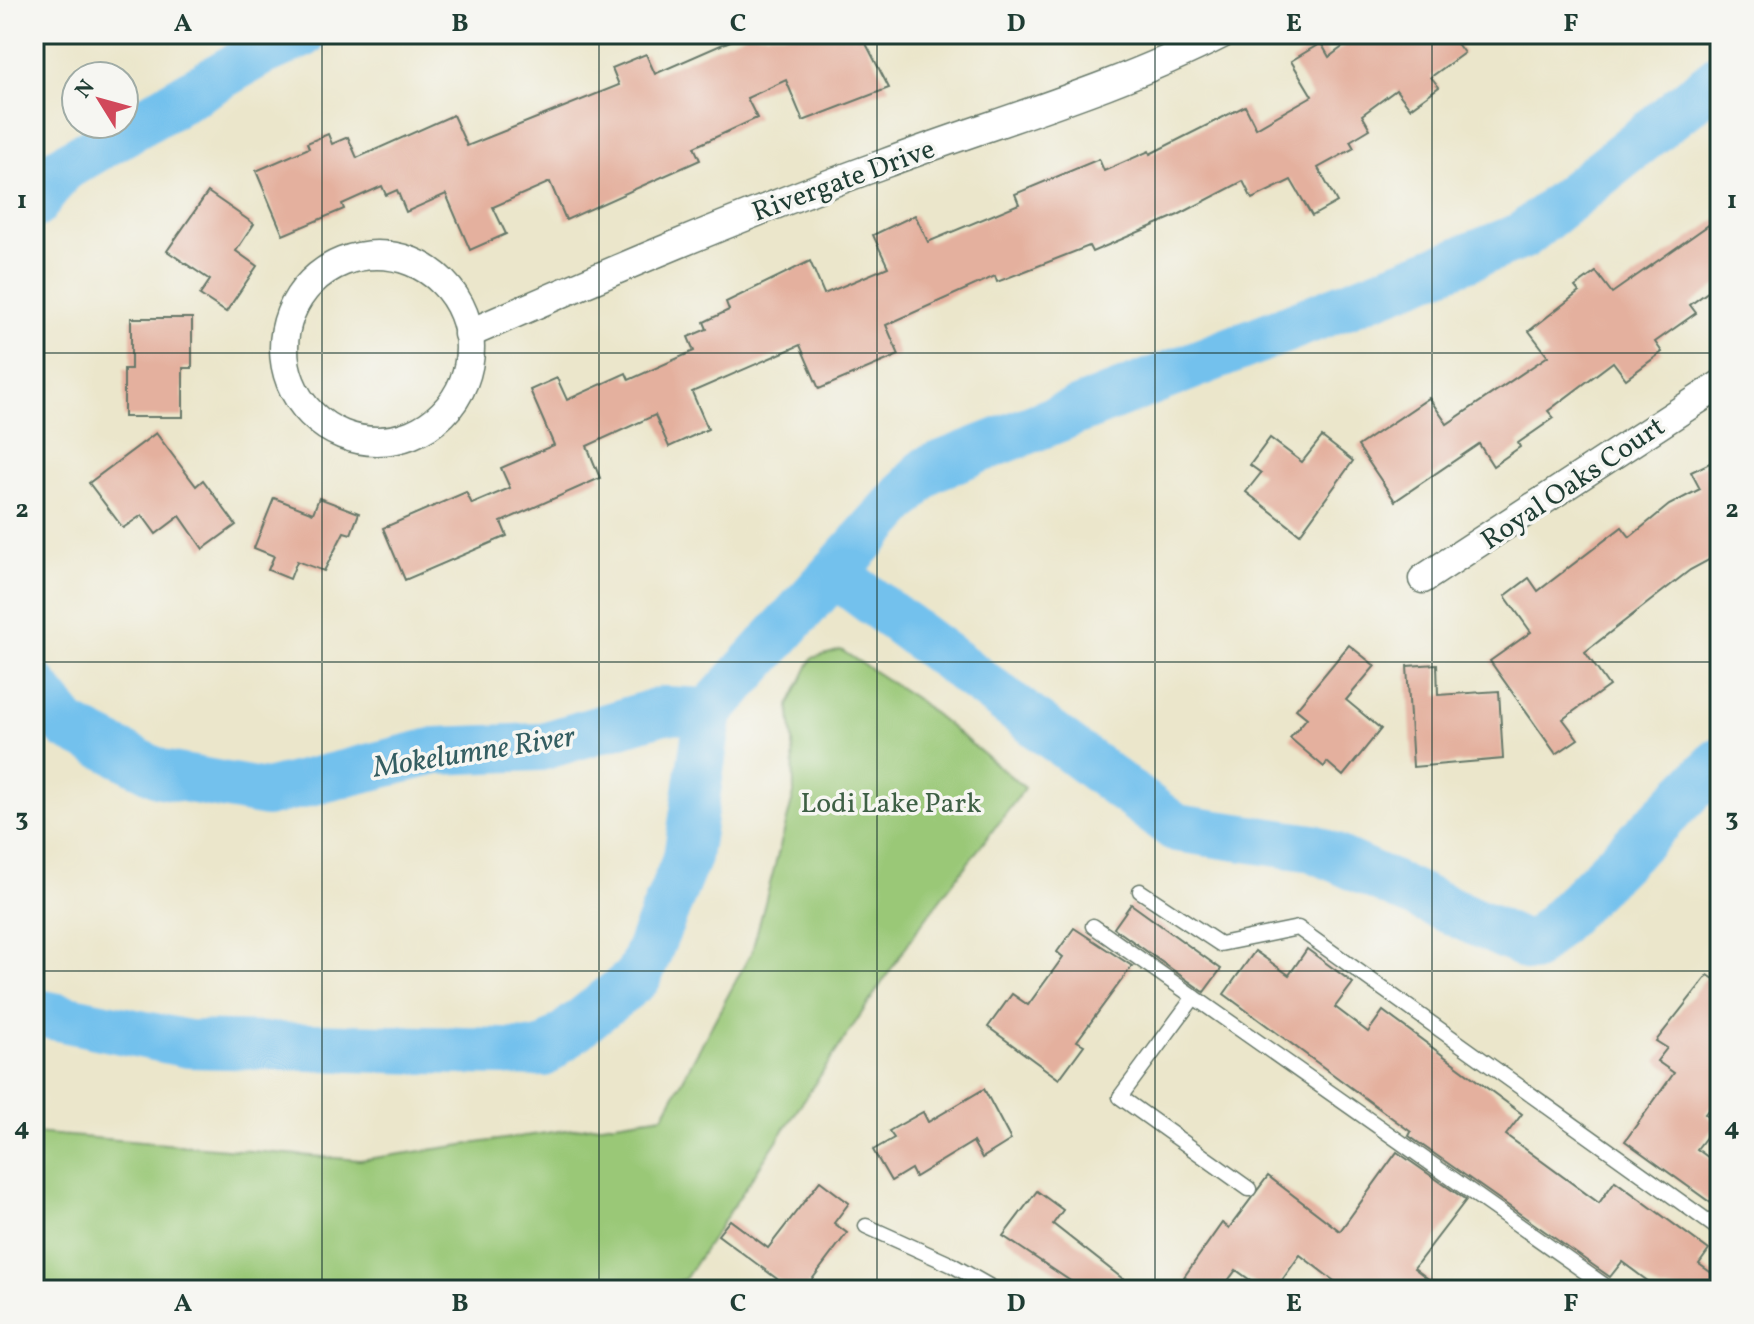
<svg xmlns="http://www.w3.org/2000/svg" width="1754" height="1324" viewBox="0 0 1754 1324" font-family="Vollkorn,serif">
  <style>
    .green { fill: #9ac877; stroke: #5c8256; stroke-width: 2 }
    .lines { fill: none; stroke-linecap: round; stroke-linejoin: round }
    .river { stroke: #73c1ed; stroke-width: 48 }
    .building { fill: #e4b09e }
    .lane-casing { stroke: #667869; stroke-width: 17 }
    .street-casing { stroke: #667869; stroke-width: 31 }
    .lane { stroke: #fff; stroke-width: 14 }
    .street { stroke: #fff; stroke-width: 28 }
    .grid { fill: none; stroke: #1f3d34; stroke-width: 2; stroke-opacity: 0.55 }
    .labels { text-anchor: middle; stroke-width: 7; stroke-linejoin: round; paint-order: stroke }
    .street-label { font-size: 28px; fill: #1f3d34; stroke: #f6f6f2 }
    .park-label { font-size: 28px; fill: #3e6045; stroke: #f6f6f2 }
    .water-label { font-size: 30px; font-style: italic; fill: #345e62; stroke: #f6f6f2 }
    .neatline { fill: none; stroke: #1f3d34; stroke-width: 3 }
    .grid-label { font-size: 26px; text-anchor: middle; font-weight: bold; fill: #1f3d34 }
  </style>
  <rect width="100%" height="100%" fill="#f6f6f2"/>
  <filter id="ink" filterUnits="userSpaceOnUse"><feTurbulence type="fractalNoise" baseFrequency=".0125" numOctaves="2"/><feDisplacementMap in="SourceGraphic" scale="16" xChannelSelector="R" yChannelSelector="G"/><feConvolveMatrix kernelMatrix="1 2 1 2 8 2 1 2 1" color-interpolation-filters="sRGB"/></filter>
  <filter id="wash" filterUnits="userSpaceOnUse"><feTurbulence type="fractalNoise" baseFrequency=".006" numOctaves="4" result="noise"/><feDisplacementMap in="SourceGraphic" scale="32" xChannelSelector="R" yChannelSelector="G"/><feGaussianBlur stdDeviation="1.8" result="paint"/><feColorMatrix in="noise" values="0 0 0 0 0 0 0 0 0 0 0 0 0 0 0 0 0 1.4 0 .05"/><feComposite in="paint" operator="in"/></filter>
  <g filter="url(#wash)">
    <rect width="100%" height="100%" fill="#ebe6cb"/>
    <!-- green -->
    <path class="green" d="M841,650L915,698L1025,788L919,927L685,1279L649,1290H34V1133L360,1160L663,1116L752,951L794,794L793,740L789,706L812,658Z"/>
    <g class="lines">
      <!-- river -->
      <g class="river">
        <path d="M34,205L61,169L258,54L303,34"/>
        <path d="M834,573L1176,828L1313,848L1532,948L1720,761"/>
        <path d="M34,685L68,727L161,774L266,793L436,751L540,747L664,710L709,712L687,857L638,977L543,1053L188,1044L34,1012"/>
        <path d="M709,712L927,470L1522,236L1720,77"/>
      </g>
    </g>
    <g id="blocks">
      <!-- building -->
      <g class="building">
        <path d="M746,34H861L889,88L803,121L786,80L747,98L757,118L694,147L700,160L566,220L550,182L493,207L506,234L470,250L446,194L406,212L397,190L386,195L382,186L342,204L344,209L283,235L256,171L309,148L307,143L328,134L332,144L348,137L357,158L453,115L467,146L619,85L612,68L646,54L655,74Z"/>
        <path d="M1360,34H1450L1464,53L1431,77L1439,87L1410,108L1396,90L1362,115L1370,129L1350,141L1354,148L1318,168L1337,202L1312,216L1291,180L1252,199L1243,181L1178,215L1092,252L1089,246L997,282L995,276L886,325L899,355L819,389L800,345L692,392L708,429L669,447L655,415L587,446L600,478L501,522L507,536L405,580L383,528L466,492L472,504L510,488L501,468L554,445L530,390L557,378L567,400L626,373L629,380L694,351L688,337L707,329L704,322L729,310L726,302L810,261L824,294L888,267L873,235L915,215L928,242L1019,204L1015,194L1099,159L1104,171L1149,151L1150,154L1245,106L1256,128L1312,96L1291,61L1321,43L1329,57Z"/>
        <path d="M208,192L254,224L236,251L257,266L226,312L200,295L210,280L167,251Z"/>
        <path d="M1720,217V283L1690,305L1696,313L1655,342L1662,352L1626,379L1613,362L1548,411L1554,418L1518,443L1520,447L1493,466L1479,444L1395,501L1358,446L1429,398L1447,424L1548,356L1529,331L1579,292L1575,287L1596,272L1612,293Z"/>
        <path d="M131,318H192V368H183V417H124V369H131Z"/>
        <path d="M156,433L196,486L203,480L236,525L203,549L180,516L156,534L142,515L123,528L89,483Z"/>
        <path d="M1322,437L1353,461L1300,534L1246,492L1261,473L1250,465L1270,438L1302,462Z"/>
        <path d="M1720,458V554L1690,570L1585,652L1609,686L1563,719L1578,739L1556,754L1490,661L1531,632L1505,596L1529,578L1538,591L1622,527L1630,537L1669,505L1700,489L1691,472Z"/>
        <path d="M274,498L313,513L319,498L359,513L351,534L344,532L324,571L297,561L290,579L268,570L274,556L254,548Z"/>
        <path d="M1349,645L1375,666L1346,700L1381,729L1343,776L1327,762L1324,767L1290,738L1307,718L1296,709Z"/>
        <path d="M1437,664L1438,695L1499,691L1503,759L1413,767L1407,666Z"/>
        <path d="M1131,904L1221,969L1204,992L1114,928Z"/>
        <path d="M1074,928L1132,966L1077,1041L1084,1045L1059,1079L988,1027L1012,994L1028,1005L1063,957L1057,952Z"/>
        <path d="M1307,949L1353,983L1335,1007L1368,1032L1383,1011L1522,1114L1506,1135L1599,1203L1615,1181L1709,1250L1699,1264L1720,1279V1290H1660L1622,1262L1610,1277L1409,1136L1411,1132L1224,994L1255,951L1289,975Z"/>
        <path d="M1708,975L1720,983V1094L1705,1114L1717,1123L1697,1149L1720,1166V1191L1711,1203L1625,1141L1674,1073L1657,1061L1667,1048L1656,1041Z"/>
        <path d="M984,1089L1011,1140L982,1158L973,1142L915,1177L911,1169L891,1181L873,1150L894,1138L889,1131L923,1112L928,1122Z"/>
        <path d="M1397,1152L1466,1200L1414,1268L1443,1290H1346L1300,1255L1275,1290H1264L1236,1270L1221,1290H1202L1184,1277L1222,1223L1229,1228L1268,1176L1340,1231Z"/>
        <path d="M820,1181L849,1203L834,1223L847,1233L804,1290H792L718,1235L730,1220L768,1248Z"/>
        <path d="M1037,1191L1063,1210L1053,1224L1137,1290H1084L1003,1236Z"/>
      </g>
    </g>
  </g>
  <g filter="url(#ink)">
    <use href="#blocks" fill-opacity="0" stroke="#667869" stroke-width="2"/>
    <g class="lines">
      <!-- lane casing -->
      <g class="lane-casing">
        <g id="lane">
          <path d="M1140,891L1220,944L1298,928L1720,1230"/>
          <path d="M1093,926L1611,1290"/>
          <path d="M1194,997L1120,1097L1249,1189"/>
          <path d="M866,1226L952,1265L996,1290"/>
        </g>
      </g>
      <!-- street casing -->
      <g class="street-casing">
        <g id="street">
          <circle cx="377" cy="348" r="93"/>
          <path d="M468,334C605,274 742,215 883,164C995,122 1114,89 1222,34"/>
          <path d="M1423,579L1720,385"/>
        </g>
      </g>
      <!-- lane -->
      <use href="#lane" class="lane"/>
      <!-- street -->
      <use href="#street" class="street"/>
    </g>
  </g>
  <!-- grid -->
  <path class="grid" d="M322,34V1290M599,34V1290M877,34V1290M1155,34V1290M1432,34V1290M34,353H1720M34,662H1720M34,971H1720"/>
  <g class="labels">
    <!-- street labels -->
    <g class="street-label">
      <text transform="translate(843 179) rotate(-20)" y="10">Rivergate Drive</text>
      <text transform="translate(1572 482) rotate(-34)" y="10">Royal Oaks Court</text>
    </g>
    <!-- park labels -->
    <g class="park-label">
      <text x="891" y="812">Lodi Lake Park</text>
    </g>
    <!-- water labels -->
    <g class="water-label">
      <text transform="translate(474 751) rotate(-9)" y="10">Mokelumne River</text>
    </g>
  </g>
  <!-- margin -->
  <rect width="1754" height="1324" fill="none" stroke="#f6f6f2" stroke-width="88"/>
  <!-- north arrow -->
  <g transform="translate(100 100) rotate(307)"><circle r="38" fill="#f6f6f2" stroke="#a0aca6" stroke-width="2"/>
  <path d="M0-6L14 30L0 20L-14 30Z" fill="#d1495b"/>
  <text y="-12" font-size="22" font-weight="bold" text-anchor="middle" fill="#1f3d34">N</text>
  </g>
  <rect x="44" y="44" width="1666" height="1236" class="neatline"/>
  <g class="grid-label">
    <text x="183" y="31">A</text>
    <text x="460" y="31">B</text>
    <text x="738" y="31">C</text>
    <text x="1016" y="31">D</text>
    <text x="1294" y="31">E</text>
    <text x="1571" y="31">F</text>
    <text x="22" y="208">1</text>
    <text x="1732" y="208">1</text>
    <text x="22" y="517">2</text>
    <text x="1732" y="517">2</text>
    <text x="22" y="826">3</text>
    <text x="1732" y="826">3</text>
    <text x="22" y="1135">4</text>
    <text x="1732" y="1135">4</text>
    <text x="183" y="1311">A</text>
    <text x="460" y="1311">B</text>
    <text x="738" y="1311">C</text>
    <text x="1016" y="1311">D</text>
    <text x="1294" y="1311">E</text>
    <text x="1571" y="1311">F</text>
  </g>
</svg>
